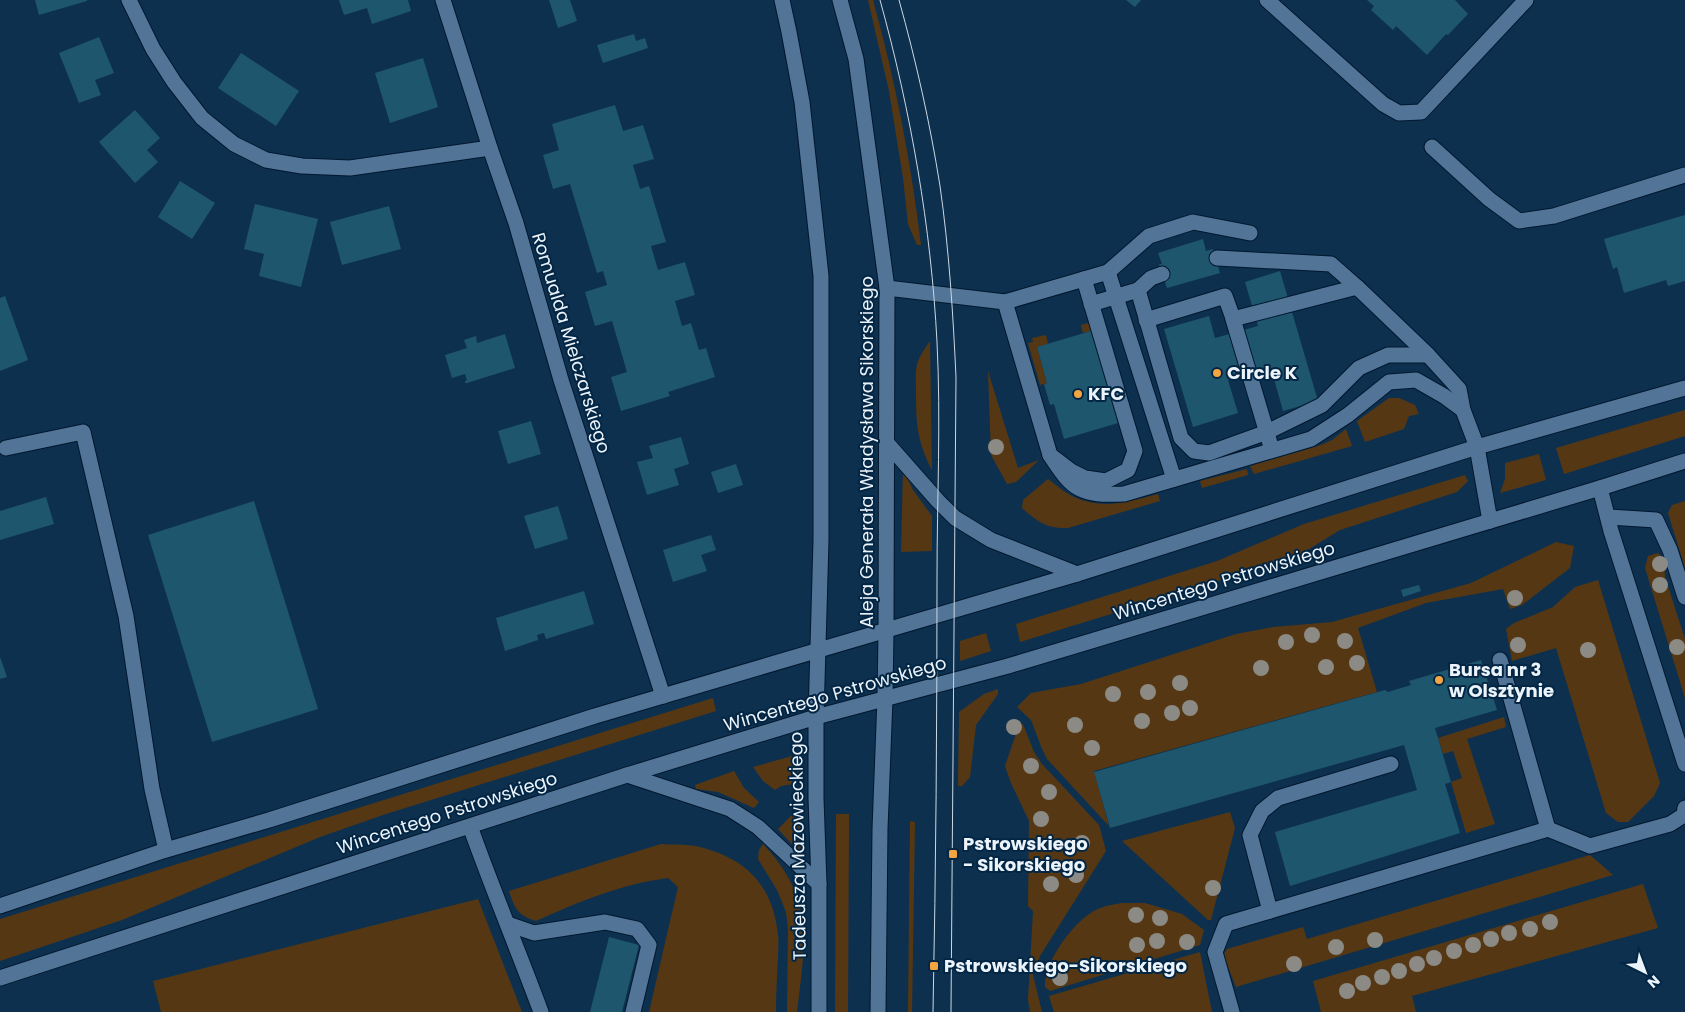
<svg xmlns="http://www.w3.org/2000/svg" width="1685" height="1012" viewBox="0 0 1685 1012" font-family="Poppins,sans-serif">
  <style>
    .green { fill: #553813 }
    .building { fill: #1e566d }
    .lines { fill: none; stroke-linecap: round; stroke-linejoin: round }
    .lane-casing { stroke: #01172e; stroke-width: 17 }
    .street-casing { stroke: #01172e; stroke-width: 17 }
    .secondary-casing { stroke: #01172e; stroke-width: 17 }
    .lane { stroke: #517497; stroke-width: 15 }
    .street { stroke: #517497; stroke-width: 15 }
    .secondary { stroke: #517497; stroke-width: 15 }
    .tram { stroke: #ccd8e3; stroke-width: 1 }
    .tree { fill: #8c8a84 }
    .poi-dot { fill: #f2a541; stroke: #032644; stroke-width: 2 }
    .labels { text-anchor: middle; stroke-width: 4; stroke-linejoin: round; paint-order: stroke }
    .street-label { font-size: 18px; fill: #ebf3fb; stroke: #032644 }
    .poi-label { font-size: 18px; font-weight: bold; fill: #ebf3fb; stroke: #032644; text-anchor: start }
  </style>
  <rect width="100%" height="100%" fill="#0e304f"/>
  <!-- green -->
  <g class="green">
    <path d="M868,0H873L874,4C896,83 911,163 921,245H917L908,224L903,178L889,91Z"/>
    <path d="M1092,322L1121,422L1118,423L1091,331L1083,333L1081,325Z"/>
    <path d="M1046,335L1048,344L1037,347L1047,383L1040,385L1028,343L1033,342L1032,338Z"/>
    <path d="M930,341L932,470C917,441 916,423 916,391C916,382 915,373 917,364C920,355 925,348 930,341Z"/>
    <path d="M988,371L1018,468L1039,460L1016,482L1007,484L991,455Z"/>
    <path d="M1389,398H1399L1415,405L1419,414L1409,416L1404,429L1365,442L1357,421Z"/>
    <path d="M1685,410V436L1564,474L1556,448Z"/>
    <path d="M1346,429L1352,446L1254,474L1250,466L1321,445L1332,440Z"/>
    <path d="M1539,454L1546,480L1500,493L1505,479V463Z"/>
    <path d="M1247,469L1248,475L1202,488L1200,481Z"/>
    <path d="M903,470L913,490L932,516V551L901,552Z"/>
    <path d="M1465,475L1468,481L1457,492L1340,530L1296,557L1020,642L1016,624L1217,561L1304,524Z"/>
    <path d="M1048,479C1056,485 1065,493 1074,497C1103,510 1128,502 1158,494L1160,501L1068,528C1047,529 1038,522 1022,508L1023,500Z"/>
    <path d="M1685,501V568L1668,513L1672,505Z"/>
    <path d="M1556,542L1574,546L1570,568L1522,605L1510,609L1503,589L1426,603L1358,628L1377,692L1094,771L1109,826L1047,759L1042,749L1031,720L1017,707L1031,693L1081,684L1236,634L1273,627L1332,622L1471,583Z"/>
    <path d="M1658,553L1664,559L1665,577L1685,639V698L1645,568L1648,556Z"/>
    <path d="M1598,580L1660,783L1654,796L1628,822H1618L1606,813L1556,648L1512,661L1506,629L1514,623L1553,607L1575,587Z"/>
    <path d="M986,633L991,651L960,661V641Z"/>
    <path d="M998,689V694L976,725L970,777L962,786H958L959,712L984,694Z"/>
    <path d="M713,698L716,711L383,815L320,837L122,920L0,961V919Z"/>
    <path d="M1504,717L1506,727L1467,739L1495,824L1466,833L1451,782L1462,778L1453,751L1443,754L1438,738Z"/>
    <path d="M1023,724L1034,752L1042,764L1099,825L1106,851L1040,956L1033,975L1042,1012H1030L1028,1000L1033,911L1028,906L1029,821L1011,783L1005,766L1017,731Z"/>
    <path d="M799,754L800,783L781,786L775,790L763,781L753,767Z"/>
    <path d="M734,771L744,788L759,802L754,808L718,792L696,789L695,785Z"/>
    <path d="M1230,812L1235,828L1211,920H1208L1122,841Z"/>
    <path d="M803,813V851L800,853L778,829L791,816Z"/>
    <path d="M836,814H849L848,1012H835Z"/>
    <path d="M910,821L915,822L912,1012H908Z"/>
    <path d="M661,844C673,845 688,844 700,847C747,859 773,886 778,935C779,942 778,950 778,958C777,976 776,994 776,1012H649L678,887L668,878C618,885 581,901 536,921C517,915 515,909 509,891Z"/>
    <path d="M763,844C816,900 805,943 797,1012H787L788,928L786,912L777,890L758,859L759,850Z"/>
    <path d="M1590,855L1613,875L1236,987L1223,955L1227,949L1303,927L1307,939Z"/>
    <path d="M1643,884L1658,928L1412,996L1416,1012H1321L1313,981Z"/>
    <path d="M478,899L522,1012H161L153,981Z"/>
    <path d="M1122,903H1145L1182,914L1204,930L1200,945L1050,991L1045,987C1045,983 1045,979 1046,975C1052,952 1079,914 1103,907C1109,905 1116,904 1122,903Z"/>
    <path d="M1200,952L1212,1012H1054L1049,996Z"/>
  </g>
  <!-- building -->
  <g class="building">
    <path d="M35,0H87V1L39,15Z"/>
    <path d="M339,0H408L411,11L372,24L367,8L344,15Z"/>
    <path d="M549,0H570L577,21L558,28Z"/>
    <path d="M1126,0H1141L1135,7Z"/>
    <path d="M1367,0H1455L1468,14L1448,35L1446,34L1427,55L1396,26L1393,30L1371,10L1374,6Z"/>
    <path d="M634,34L636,41L645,38L648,48L603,63L597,45Z"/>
    <path d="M99,37L114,73L95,80L101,95L79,103L59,53Z"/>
    <path d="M241,53L299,91L276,126L218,88Z"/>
    <path d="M423,58L438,107L390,123L375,73Z"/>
    <path d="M615,105L623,131L643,125L654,159L633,165L640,189L649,186L666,242L651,246L658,270L685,262L695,295L675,301L682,326L691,323L699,350L706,348L715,377L668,392L670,396L621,411L611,377L627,372L612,321L595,326L585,292L607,285L603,271L597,273L570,184L553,189L543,155L559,150L552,124Z"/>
    <path d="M135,110L160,138L147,150L158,162L135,183L99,142Z"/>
    <path d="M180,181L215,203L192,239L158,217Z"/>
    <path d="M255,204L318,219L301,287L259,276L264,254L244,249Z"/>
    <path d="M389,206L401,249L342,265L330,222Z"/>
    <path d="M1685,215V281L1668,286L1666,280L1624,293L1617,267L1613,269L1604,239Z"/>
    <path d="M1203,239L1206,251L1213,249L1220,273L1167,288L1159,264H1162L1158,253Z"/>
    <path d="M1280,271L1318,401L1283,411L1271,368L1228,380L1238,413L1193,427L1164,329L1209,316L1215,338L1258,326L1245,282Z"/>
    <path d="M5,296L28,360L0,371V298Z"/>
    <path d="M1091,331L1118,423L1064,439L1054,404L1050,405L1044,384L1047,383L1037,347Z"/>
    <path d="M505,334L515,368L467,383H465V381L467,380L465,374L452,378L445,355L467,348L464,340L476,336L477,343Z"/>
    <path d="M531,421L541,454L508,464L498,431Z"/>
    <path d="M681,437L689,464L674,469L679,485L647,495L637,462L653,458L649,446Z"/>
    <path d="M736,464L743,485L718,493L711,472Z"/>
    <path d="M46,497L54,524L0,540V511Z"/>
    <path d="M254,501L318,709L212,742L148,535Z"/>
    <path d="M558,506L568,539L535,549L524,516Z"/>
    <path d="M711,535L716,550L701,555L707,571L673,582L663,550Z"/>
    <path d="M1419,585L1421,591L1403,597L1401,590Z"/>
    <path d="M584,591L594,624L546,639L544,633L537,635L538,640L505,651L496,618Z"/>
    <path d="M0,657L7,677L0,679Z"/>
    <path d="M1481,660L1497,710L1435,728L1451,782L1445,784L1460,833L1290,886L1275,832L1417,790L1404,745L1110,828L1094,772L1385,690L1388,692L1411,685L1409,681Z"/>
    <path d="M609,937L639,945L622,1012H590Z"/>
  </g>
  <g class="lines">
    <!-- lane casing -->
    <g class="lane-casing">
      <g id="lane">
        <path d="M1267,0L1383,104L1399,113L1421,112L1526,0"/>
        <path d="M1432,147L1489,199L1519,221L1554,216L1685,175"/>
        <path d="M1217,258L1331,264L1357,287"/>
        <path d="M1108,272L1174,479"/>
        <path d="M1162,274L1151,278L1138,290L1181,438L1194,451L1209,453L1267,432L1322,405L1359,368L1388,355H1428"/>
        <path d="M887,288L1005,302L1108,272L1149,236L1193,222L1250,233"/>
        <path d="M1005,302L1050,455L1071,471L1085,478L1106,481L1128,470L1135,451L1084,279"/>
        <path d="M1091,304L1138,290"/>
        <path d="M1146,320L1225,296L1234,321"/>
        <path d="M6,448L83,432L126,616L152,789L166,850"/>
        <path d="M1272,450L1233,319L1357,287L1428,355L1459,389L1463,410L1477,447L1490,521"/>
        <path d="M1050,455C1073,491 1081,496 1124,494L1311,439L1348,415L1389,382L1416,380L1444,396L1463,410"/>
        <path d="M1600,488L1611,531L1685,764"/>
        <path d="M1609,517L1656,520L1670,550L1685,597"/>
        <path d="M1500,660L1548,829"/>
        <path d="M470,826C492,888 518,950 541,1012"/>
        <path d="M1270,911L1250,835L1262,811L1278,798L1391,764"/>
        <path d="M508,924L534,933L605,922L637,929L649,945L633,1012"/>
        <path d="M1232,1012L1215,952L1226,924L1548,829L1590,846L1670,824L1684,815L1685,808"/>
      </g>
    </g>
    <!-- street casing -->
    <g class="street-casing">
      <g id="street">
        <path d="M129,0L153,49L174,82L202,118L234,144L266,160L302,166L350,168L490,148"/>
        <path d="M443,0L490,148L516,223L561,380L663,696"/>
      </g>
    </g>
    <!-- secondary casing -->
    <g class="secondary-casing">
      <g id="secondary">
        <path d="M782,0L789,32L802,102L821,276V540L816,717V798L819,884V1012"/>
        <path d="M840,0L856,59L887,288L886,630L885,698L880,829L878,1012"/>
        <path d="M886,442L938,501L955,518L991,540L1077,574"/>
        <path d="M627,775L730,809L758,827L819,884"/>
        <path d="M0,906L166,850L269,820L595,716L1077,574L1477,447L1685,388"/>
        <path d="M0,978L627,775L816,717L1008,666L1600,488L1685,461"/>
      </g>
    </g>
    <!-- lane -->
    <use href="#lane" class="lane"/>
    <!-- street -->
    <use href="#street" class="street"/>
    <!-- secondary -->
    <use href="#secondary" class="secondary"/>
    <!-- tram -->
    <g class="tram">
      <path d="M880,0C911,112 931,227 937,342C941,420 937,499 937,577C937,722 936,867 933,1012"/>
      <path d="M899,0C916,61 930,123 940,186C949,249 953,313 956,377L951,1012"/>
    </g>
  </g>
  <!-- trees -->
  <g class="tree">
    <circle cx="996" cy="447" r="8"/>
    <circle cx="1660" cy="564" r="8"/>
    <circle cx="1660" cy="585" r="8"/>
    <circle cx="1515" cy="598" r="8"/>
    <circle cx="1312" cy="635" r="8"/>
    <circle cx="1345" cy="641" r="8"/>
    <circle cx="1286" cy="642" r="8"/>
    <circle cx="1518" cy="645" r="8"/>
    <circle cx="1677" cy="647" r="8"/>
    <circle cx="1588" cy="650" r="8"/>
    <circle cx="1357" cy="663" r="8"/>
    <circle cx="1326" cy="667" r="8"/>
    <circle cx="1261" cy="668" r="8"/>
    <circle cx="1180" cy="683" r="8"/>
    <circle cx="1148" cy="692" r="8"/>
    <circle cx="1113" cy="694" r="8"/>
    <circle cx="1190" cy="708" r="8"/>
    <circle cx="1172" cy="713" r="8"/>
    <circle cx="1142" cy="721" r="8"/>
    <circle cx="1075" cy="725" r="8"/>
    <circle cx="1014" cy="727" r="8"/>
    <circle cx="1092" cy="748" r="8"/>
    <circle cx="1031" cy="766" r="8"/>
    <circle cx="1049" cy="792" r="8"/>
    <circle cx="1041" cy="819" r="8"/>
    <circle cx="1082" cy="843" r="8"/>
    <circle cx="1076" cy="875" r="8"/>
    <circle cx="1051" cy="884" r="8"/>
    <circle cx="1213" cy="888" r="8"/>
    <circle cx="1136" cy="915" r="8"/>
    <circle cx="1160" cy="918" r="8"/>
    <circle cx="1550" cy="922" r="8"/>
    <circle cx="1530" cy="929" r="8"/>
    <circle cx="1509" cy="933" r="8"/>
    <circle cx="1491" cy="939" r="8"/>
    <circle cx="1375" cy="940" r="8"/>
    <circle cx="1157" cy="941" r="8"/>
    <circle cx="1187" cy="942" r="8"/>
    <circle cx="1137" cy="945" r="8"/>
    <circle cx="1473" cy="945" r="8"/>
    <circle cx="1336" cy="947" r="8"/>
    <circle cx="1454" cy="951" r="8"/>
    <circle cx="1434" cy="958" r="8"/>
    <circle cx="1294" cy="964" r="8"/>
    <circle cx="1417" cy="964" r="8"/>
    <circle cx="1399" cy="971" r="8"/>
    <circle cx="1382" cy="977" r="8"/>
    <circle cx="1060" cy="978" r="8"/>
    <circle cx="1363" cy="983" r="8"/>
    <circle cx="1347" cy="991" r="8"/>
  </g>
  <!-- markers -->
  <g class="poi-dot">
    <circle cx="1217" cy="373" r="5"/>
    <circle cx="1078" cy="394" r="5"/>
    <circle cx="1439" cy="680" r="5"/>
    <rect x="948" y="849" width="10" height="10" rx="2.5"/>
    <rect x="929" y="961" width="10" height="10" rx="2.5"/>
  </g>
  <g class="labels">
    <!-- street labels -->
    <g class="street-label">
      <text transform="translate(571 343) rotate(73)" y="6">Romualda Mielczarskiego</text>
      <text transform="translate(867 452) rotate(-90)" y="6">Aleja Generała Władysława Sikorskiego</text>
      <text transform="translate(1224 581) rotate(-17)" y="6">Wincentego Pstrowskiego</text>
      <text transform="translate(835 694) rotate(-16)" y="6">Wincentego Pstrowskiego</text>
      <text transform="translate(447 813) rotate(-18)" y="6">Wincentego Pstrowskiego</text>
      <text transform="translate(798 846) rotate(-91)" y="6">Tadeusza Mazowieckiego</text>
    </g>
    <!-- poi labels -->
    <g class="poi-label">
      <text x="1227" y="379">Circle K</text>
      <text x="1088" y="400">KFC</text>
      <text x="1449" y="676">Bursa nr 3<tspan x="1449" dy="21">w Olsztynie</tspan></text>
      <text x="963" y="850">Pstrowskiego<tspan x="963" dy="21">- Sikorskiego</tspan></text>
      <text x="944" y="972">Pstrowskiego-Sikorskiego</text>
    </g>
  </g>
  <!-- north arrow -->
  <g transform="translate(1645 972) rotate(138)" stroke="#032644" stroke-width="4" paint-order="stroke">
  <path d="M0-4L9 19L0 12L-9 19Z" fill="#ebf3fb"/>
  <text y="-8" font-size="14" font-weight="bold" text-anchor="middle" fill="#ebf3fb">N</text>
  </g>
</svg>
